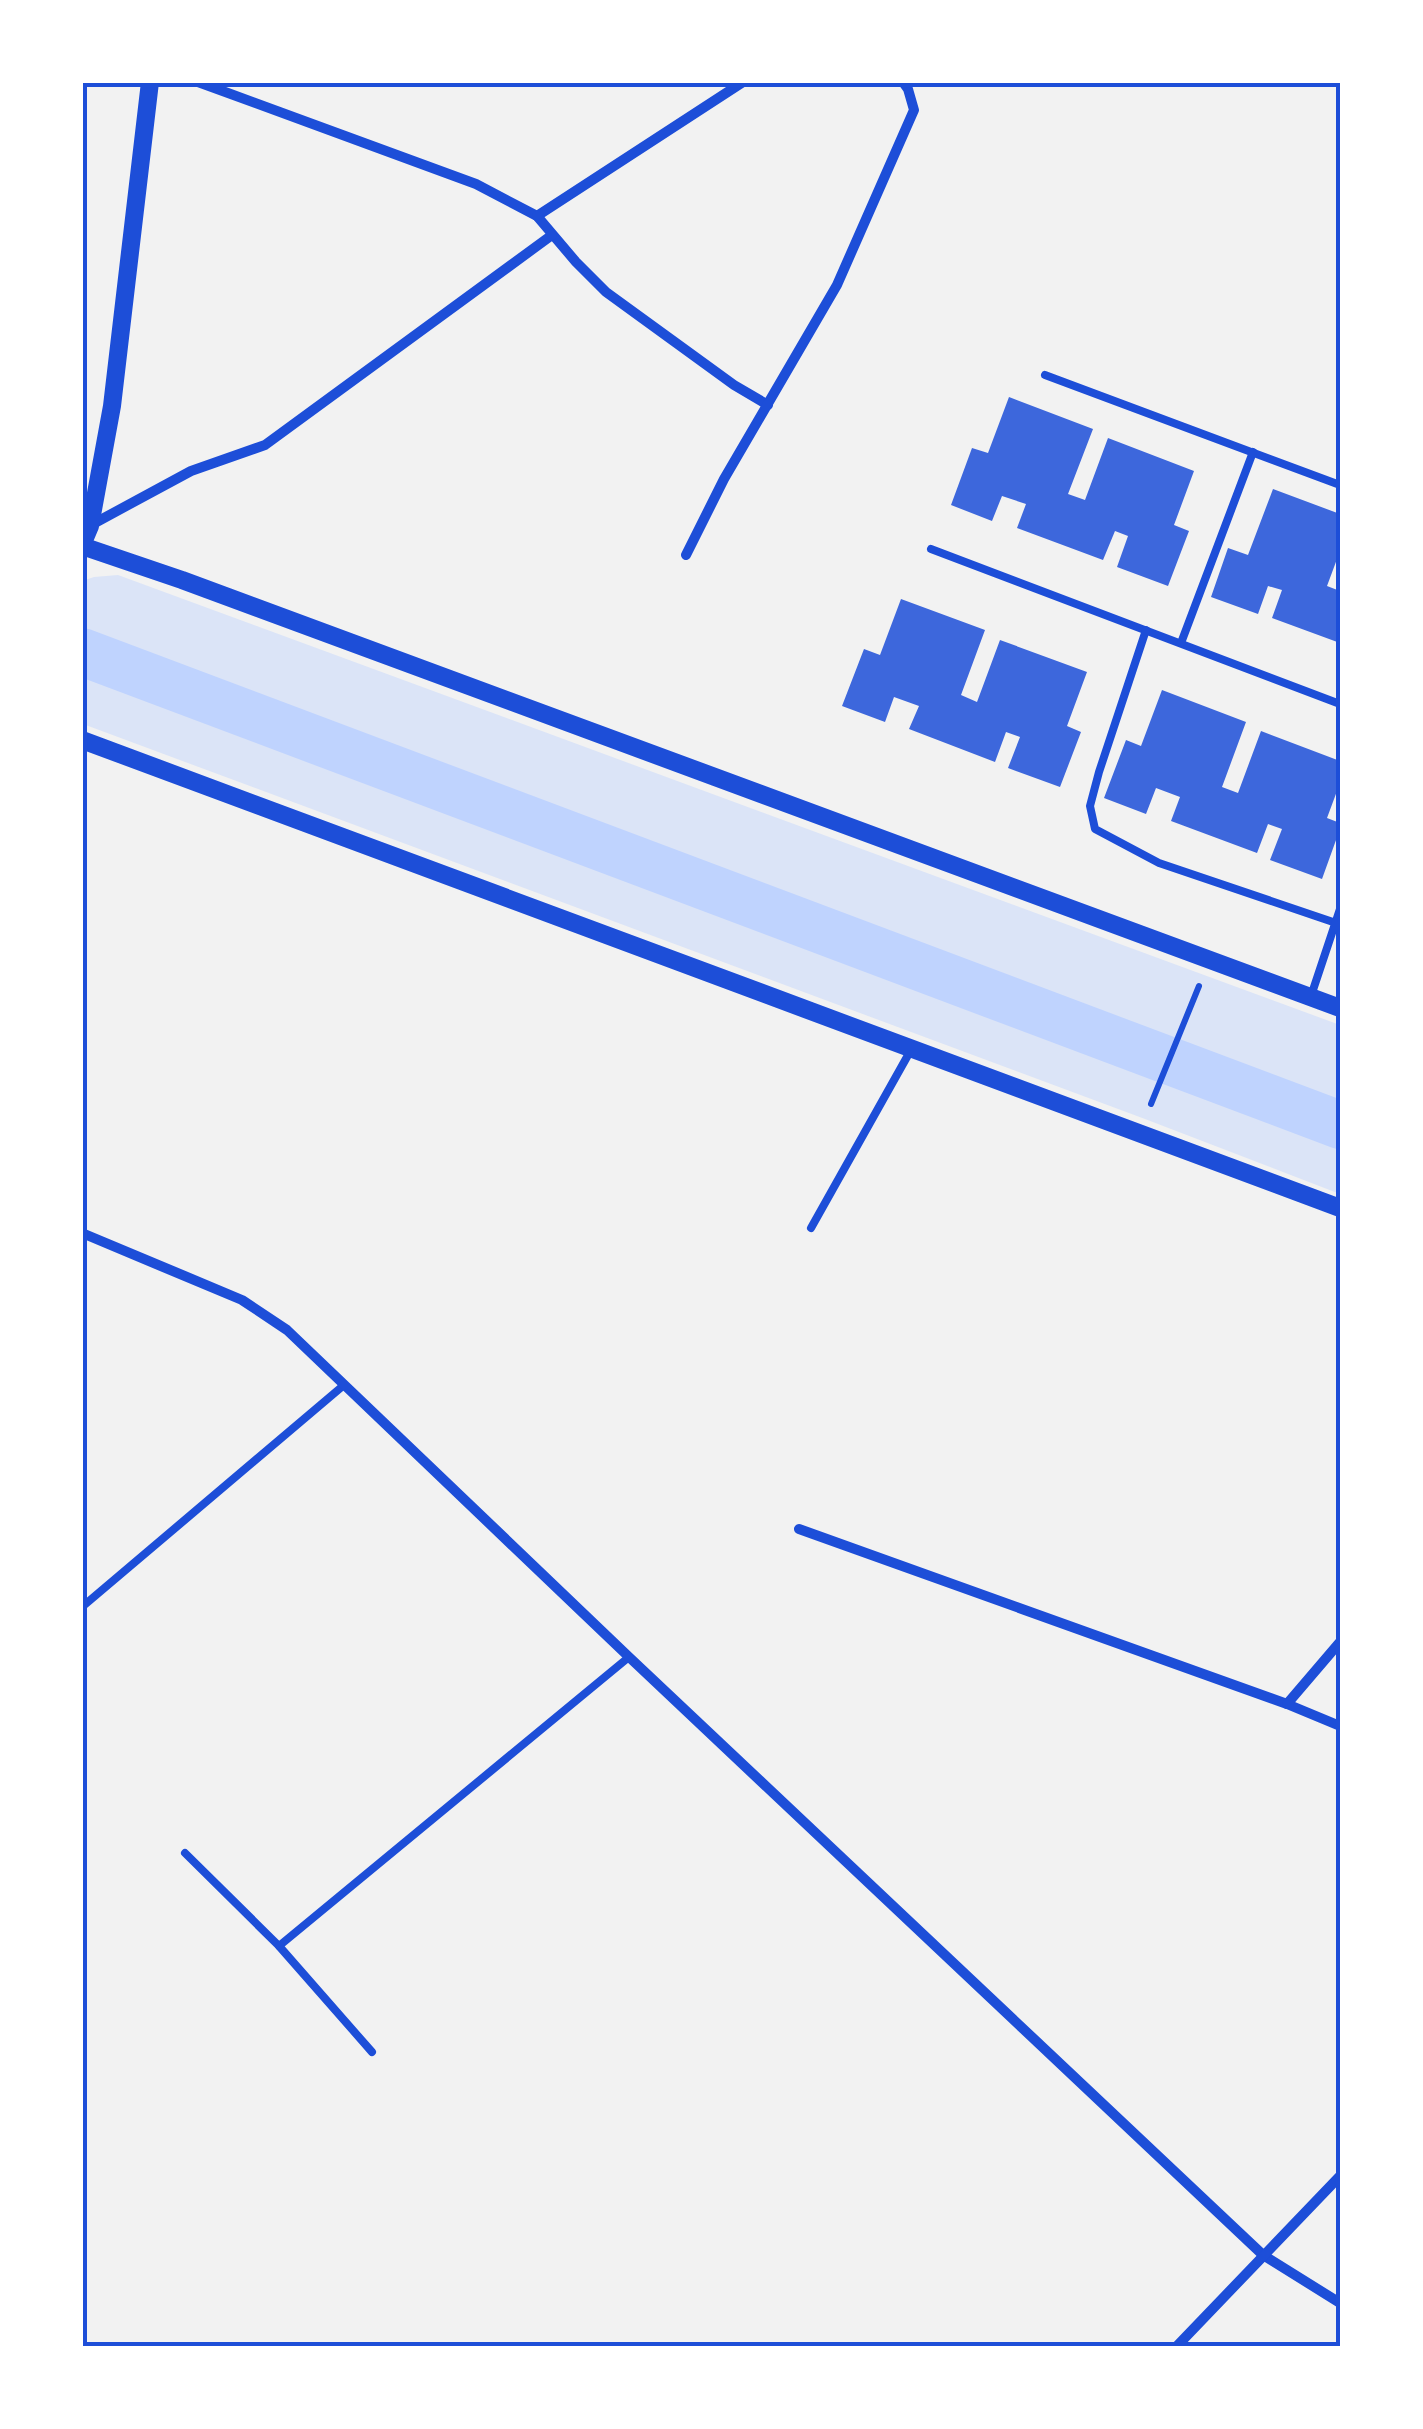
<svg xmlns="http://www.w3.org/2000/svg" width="1423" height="2429" viewBox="0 0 1423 2429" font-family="Lora,serif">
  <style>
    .green { fill: #dbe4f7 }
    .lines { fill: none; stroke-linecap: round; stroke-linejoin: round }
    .canal { stroke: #bfd3fe; stroke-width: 48 }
    .building { fill: #3d67dc }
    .path { stroke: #1d4ed8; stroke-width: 6 }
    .service { stroke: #1d4ed8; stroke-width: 8 }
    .minor { stroke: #1d4ed8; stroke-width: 10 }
    .tertiary { stroke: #1d4ed8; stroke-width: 18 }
    .neatline { fill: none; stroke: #1d4ed8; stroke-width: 4 }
  </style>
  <rect width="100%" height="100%" fill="#f2f2f2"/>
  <!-- green -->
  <path class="green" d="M118,575L1340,1025V1194L1145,1119L83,724L82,581L94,577Z"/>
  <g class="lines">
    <!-- canal -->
    <path class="canal" d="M82,652L1340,1125"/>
  </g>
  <!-- building -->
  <g class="building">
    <path d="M1009,397L1093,429L1068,494L1085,500L1108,438L1194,471L1174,525L1189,531L1168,586L1117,567L1128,536L1115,531L1103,560L1017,528L1026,504L1002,496L992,521L951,505L972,448L988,453Z"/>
    <path d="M1273,489L1340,514V551L1327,586L1340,591V643L1272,618L1282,590L1268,586L1258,614L1211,597L1228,548L1248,555Z"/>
    <path d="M901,599L985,630L961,695L977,702L1000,640L1087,672L1067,726L1081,732L1060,787L1008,768L1020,737L1006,732L995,762L909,729L919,706L894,697L885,722L842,706L864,649L880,655Z"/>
    <path d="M1162,690L1246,722L1222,787L1238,793L1261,731L1340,761V783L1327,818L1340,823V829L1322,879L1270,860L1282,829L1268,824L1257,853L1171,821L1180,797L1156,788L1146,814L1104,798L1126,740L1141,746Z"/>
  </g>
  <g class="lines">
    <!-- path -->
    <path class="path" d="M1151,1104L1199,986"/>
    <!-- service -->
    <g class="service">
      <path d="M1045,375L1340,485"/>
      <path d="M931,549L1340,704"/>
      <path d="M1146,630L1099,772L1090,806L1095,829L1159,863L1336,923"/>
      <path d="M1181,643L1253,452"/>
      <path d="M1311,996L1340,909"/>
      <path d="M811,1228L912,1048"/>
      <path d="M82,1607L344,1385"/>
      <path d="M185,1853L279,1946L372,2052"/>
      <path d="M279,1946L629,1657"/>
    </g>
    <!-- minor -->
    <g class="minor">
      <path d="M198,82L476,184L537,216L576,262L606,292L734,385L768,405"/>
      <path d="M537,216L743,82"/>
      <path d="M91,525L191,471L265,445L552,235"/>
      <path d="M686,555L724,479L837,285L914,110L908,89L903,82"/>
      <path d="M82,1233L242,1300L287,1330L629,1657L1263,2255L1340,2303"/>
      <path d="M799,1529L1287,1704L1340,1726"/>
      <path d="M1287,1704L1340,1642"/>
      <path d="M1177,2346L1340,2176"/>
    </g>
    <!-- tertiary -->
    <g class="tertiary">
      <path d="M82,545L90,526L112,406L150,82"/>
      <path d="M82,546L182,580L1340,1008"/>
      <path d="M82,740L1340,1208"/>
    </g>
  </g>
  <!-- border -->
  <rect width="1423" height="2429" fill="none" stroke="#ffffff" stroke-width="170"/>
  <rect x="85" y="85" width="1253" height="2259" class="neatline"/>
</svg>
